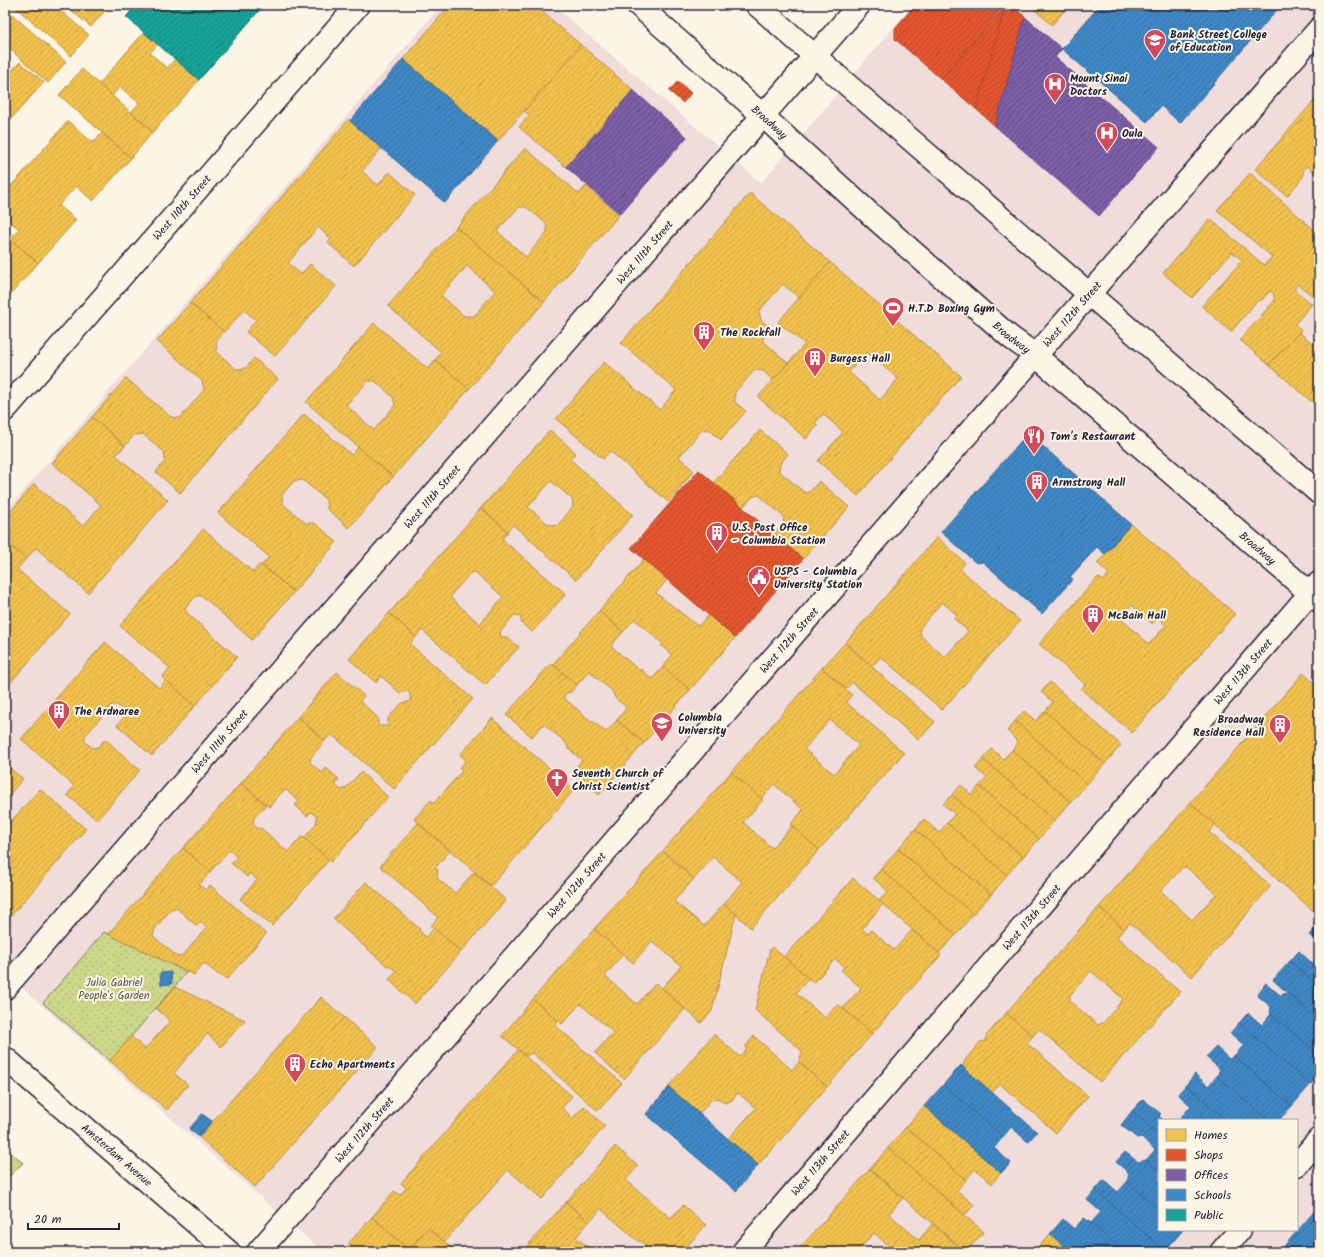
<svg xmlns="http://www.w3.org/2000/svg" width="1324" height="1257" viewBox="0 0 1324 1257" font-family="Kalam,sans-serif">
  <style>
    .built { fill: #efdcdb; fill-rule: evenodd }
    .park { fill: url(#park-dots); stroke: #777c62 }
    .homes { fill: url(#homes-hatch); stroke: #b49148; fill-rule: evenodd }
    .shops { fill: url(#shops-hatch); stroke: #aa4732 }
    .offices { fill: url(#offices-hatch); stroke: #604c87 }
    .schools { fill: url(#schools-hatch); stroke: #36699c }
    .public { fill: url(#public-hatch); stroke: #1a7c7c }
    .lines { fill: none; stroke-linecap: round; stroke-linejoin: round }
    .minor-casing { stroke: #22223b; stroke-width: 25 }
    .major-casing { stroke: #22223b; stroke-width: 25 }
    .minor { stroke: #fcf5e5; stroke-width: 22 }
    .major { stroke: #fcf5e5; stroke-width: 22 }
    .labels { text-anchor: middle; stroke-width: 4; stroke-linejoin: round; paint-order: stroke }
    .poi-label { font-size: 11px; font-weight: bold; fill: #22223b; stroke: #fcf5e5; text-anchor: start }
    .street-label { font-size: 11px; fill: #22223b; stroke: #fcf5e5 }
    .park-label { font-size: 11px; fill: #555853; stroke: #fcf5e5 }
  </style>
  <defs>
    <pattern id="park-dots" width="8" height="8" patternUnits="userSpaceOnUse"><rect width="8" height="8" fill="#ccd78a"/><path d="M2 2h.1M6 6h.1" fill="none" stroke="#afb878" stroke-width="1.8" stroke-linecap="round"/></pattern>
    <pattern id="homes-hatch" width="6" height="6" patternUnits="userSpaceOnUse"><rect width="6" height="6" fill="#f2c14e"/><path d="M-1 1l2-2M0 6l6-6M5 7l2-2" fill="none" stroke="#cfa645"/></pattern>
    <pattern id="shops-hatch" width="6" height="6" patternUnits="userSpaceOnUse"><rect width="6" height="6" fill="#e4572e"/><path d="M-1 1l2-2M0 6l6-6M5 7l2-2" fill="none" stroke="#b84828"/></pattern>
    <pattern id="offices-hatch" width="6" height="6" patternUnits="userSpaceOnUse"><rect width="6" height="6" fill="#7b5ea7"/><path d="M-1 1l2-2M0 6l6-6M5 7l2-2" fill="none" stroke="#5f4982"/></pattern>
    <pattern id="schools-hatch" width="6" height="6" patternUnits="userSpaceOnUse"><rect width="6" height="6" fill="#3f88c5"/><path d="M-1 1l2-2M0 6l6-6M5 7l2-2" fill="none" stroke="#346fa1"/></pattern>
    <pattern id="public-hatch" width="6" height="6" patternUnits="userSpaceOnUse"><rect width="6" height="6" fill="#17a398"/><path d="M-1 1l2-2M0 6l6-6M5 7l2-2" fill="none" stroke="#14847d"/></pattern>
  </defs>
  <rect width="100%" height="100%" fill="#fcf5e5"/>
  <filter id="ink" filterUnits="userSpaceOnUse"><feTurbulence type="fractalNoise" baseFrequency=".025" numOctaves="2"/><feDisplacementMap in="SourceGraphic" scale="8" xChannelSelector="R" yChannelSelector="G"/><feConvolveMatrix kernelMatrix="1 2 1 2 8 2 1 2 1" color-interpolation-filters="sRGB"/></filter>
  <g filter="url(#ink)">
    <!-- built -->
    <path class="built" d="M442,5H553L761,183L913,5H1319V1252H323L5,973V512ZM1159,1120H1297V1230H1159Z"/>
    <!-- park -->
    <g class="park">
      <path d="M104,932L187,972L110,1061L43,1003Z"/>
      <path d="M5,1147L23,1163L5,1180Z"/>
    </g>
    <!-- homes -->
    <g class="homes">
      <path d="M13,5H54L89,35L71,56Z"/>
      <path d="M67,5H110L91,27L66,6Z"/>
      <path d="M450,5H534L581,45L498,141L403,59Z"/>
      <path d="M1029,5H1069L1052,25Z"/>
      <path d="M5,8L66,62L48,83L5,45Z"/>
      <path d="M144,32L158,44L150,53L167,68L175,59L199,80L153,132L131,112L139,103L120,87L112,96L99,84Z"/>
      <path d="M581,45L633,90L566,167L519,127L529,115L524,111Z"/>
      <path d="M20,62L44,82L5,126V74L7,75Z"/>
      <path d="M82,69L153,132L131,158L59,95Z"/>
      <path d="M1319,95V176L1307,166L1303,172V177L1287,196L1255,169Z"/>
      <path d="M349,119L382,148L362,171L378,185L389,172L415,195L354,266L328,243L331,239L318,227L288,263L301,274L310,264L336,286L275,356L246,332L256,320L244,310L224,332L190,303Z"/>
      <path d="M68,121L93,143L102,133L131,158L93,201L76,186L59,205L76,220L38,263L10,239L19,229L5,217V193Z"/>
      <path d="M525,148L579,194L586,186L619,215L544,302L456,227ZM519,207H526L546,223L547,232L526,257L497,231Z"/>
      <path d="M1250,173L1319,234V296L1316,299L1298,284L1294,289L1312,304L1295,324L1301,330L1269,365L1240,340L1274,301V294L1270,291L1262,300L1257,301L1231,332L1202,306L1242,260L1232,252L1192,298L1163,273L1210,219L1264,265L1272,257L1217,210Z"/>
      <path d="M750,193L830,262L799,298L783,284L759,311L761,320L771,328L762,340L788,363L773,380L763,371L755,370L735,392V402L746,411L721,440L708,429L701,431L679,457L694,471L668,502L610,451L603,459L556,419L604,362L660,410L676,390L621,343Z"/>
      <path d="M456,227L544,302L469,389L435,360L441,352L388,306ZM467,266L495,291L474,316H464L441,295Z"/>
      <path d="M7,236L38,263L5,301V238Z"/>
      <path d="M830,262L961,376L858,496L818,461L843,432L823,414L815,423L818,425L806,439L758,397L805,344L778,322ZM867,352L898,379L880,400L849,372Z"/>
      <path d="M190,303L224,332L216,342L217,352L236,369L246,368L254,358L278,379L180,493L156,472L165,461L164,452L143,434L134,435L125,446L92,417L126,378L171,417L180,418L204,390L202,381L157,341Z"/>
      <path d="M374,323L428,369L435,360L469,389L393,477L306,402ZM368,381H375L393,397L395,405L374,430L346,405Z"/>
      <path d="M1299,332L1313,344L1319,337V408L1269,365Z"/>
      <path d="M304,414L352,455L358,447L393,477L349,528L327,509L326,500L303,480L294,481L282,495L283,504L306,523H315L337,542L294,592L262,565L269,557L218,513Z"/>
      <path d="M92,417L125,446L116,455L168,500L88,593L36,548L26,559L5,541V518L34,484L83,526L101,505L52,463Z"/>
      <path d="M550,430L576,453L570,459L633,515L576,580L513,525L507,531L481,508ZM551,481L572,499L573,507L557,526L548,524L528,507Z"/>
      <path d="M760,430L788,454L780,464L779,471L805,493L811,491L819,481L849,507L803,559L775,534L783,524L784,517L759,495L752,497L743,507L714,482Z"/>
      <path d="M481,508L508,532L502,539L566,594L532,632L522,624L520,616L514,615L500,633L501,637H507L519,647L485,685L422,630L416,637L389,613ZM475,572L503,597L480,624L451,598L452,594L470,573Z"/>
      <path d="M1131,524L1235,614L1132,733L1081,689L1085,684L1039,644L1097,578H1100L1103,581L1109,574L1097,563ZM1132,605L1152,624L1158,618L1166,625L1149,644L1120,618Z"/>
      <path d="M203,529L253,572L260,564L294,592L252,640L202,596H196L185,609L187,613L237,657L195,706L162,677L170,668L120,626Z"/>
      <path d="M937,537L965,563L960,569L1020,621L942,710L881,657L872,666L845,643ZM942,602L957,615L954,619L968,631L945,657L921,636L920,628Z"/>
      <path d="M5,541L26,559L17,569L70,614L5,689Z"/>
      <path d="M644,559L667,580L656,593L698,626L709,615L735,638L690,690L663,667L672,655L661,646L663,644L662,643L634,619L623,632L599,611Z"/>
      <path d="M599,611L623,632L611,646L640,671L641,669L652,679L663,667L690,690L644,743L617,720L624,711L626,707L615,698L612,691L589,671L577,685L553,664Z"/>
      <path d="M389,613L416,637L410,644L473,699L394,789L331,734L325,741L298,717L337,672L364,696L360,701L378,718V726H388V718L402,703L411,701L409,691L400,693L381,676L376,683L349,659Z"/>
      <path d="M105,642L159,688L166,680L195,706L152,756L117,725L125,716V711L117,705H112L85,736V742L93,748L98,747L105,739L140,770L97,820L67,795L74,786L21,739Z"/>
      <path d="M845,643L935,722L918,740L852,682L846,689L822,668Z"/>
      <path d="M551,663L577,685L571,692L566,693L563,697L591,721L592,720L606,732L617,720L644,743L599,795L572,772L582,760L568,748L566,743L544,724L532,737L506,715Z"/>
      <path d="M822,668L852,695L846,702L904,753L819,850L790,825L803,810L774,784L761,799L731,772ZM830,720L859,745L834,774L804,749Z"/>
      <path d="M1303,673L1319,687V863L1317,865L1319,867V916L1190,803Z"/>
      <path d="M1050,682L1121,745L1105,764L1045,711L1053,702L1041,692Z"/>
      <path d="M1024,711L1036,721L1045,711L1105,764L1087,784L1015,721Z"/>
      <path d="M298,717L325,741L311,757L310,762L322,773L326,768L339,779L335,784L341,790L346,788L361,772L388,797L331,862L304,838L316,824L317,817L311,812L307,816L295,805L299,801L286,790L282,792L269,807L241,783Z"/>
      <path d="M492,718L574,790L491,886L414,819L431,800L434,803L462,771L459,768L466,760L460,755Z"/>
      <path d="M1015,721L1087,784L1071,802L1012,750L1018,742L1007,731Z"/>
      <path d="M992,749L1003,759L1012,750L1071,802L1054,821L983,759Z"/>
      <path d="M983,759L1054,821L1039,839L979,786L987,778L975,768Z"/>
      <path d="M5,764L23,779L5,799Z"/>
      <path d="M731,772L763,800L743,822L772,848L792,826L819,850L751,928L724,904L742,882L713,857L694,879L663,851Z"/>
      <path d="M241,783L266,805L254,818L253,824L259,829L261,828L288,852L302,836L329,860L272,926L240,899L257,880L250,873L247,877L231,863L237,857L229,850L210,872L183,848Z"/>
      <path d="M961,785L972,795L979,786L1039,839L1023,857L952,795Z"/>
      <path d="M40,789L86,829L5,923V818L10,822Z"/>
      <path d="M952,795L1023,857L1007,875L947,823L955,814L943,804Z"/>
      <path d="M1190,803L1215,825L1209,832L1271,886L1192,977L1130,923L1124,929L1099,907ZM1186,867L1216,894L1192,920L1161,891L1182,868Z"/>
      <path d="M924,819L939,833L947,823L1007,875L991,895L915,829Z"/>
      <path d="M418,823L450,851L435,868L438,870L437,878L455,893L474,872L506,900L461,952L431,926L438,917L380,866Z"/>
      <path d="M915,829L991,895L973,914L898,849Z"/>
      <path d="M183,848L210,872L199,885L206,890L210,885L266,934L227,979L216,973L204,963L194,975L108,934ZM176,908L197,926L200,922L207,927L184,954L178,957L153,936L155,929L171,909Z"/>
      <path d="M898,849L973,914L956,935L881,869Z"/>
      <path d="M663,851L694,879L674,901L704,926L724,904L736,914L712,1011L701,1023L662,988L681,966L652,941L633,963L594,929Z"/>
      <path d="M881,869L956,935L939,953L879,901L888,891L873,878Z"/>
      <path d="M853,878L883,904L862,929L868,934L871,930L894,950L912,930L941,955L872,1034L843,1008L861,988L841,970L844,967L835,959L814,983L784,957Z"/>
      <path d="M366,882L420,929L419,930L426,937L434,928L461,952L415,1004L389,980L396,971L388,965L387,966L333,919Z"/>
      <path d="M1099,907L1124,929L1117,937L1180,992L1100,1082L1039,1029L1033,1036L1006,1013ZM1091,971L1123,999L1104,1022L1098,1025L1070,1001V995Z"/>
      <path d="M594,929L623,954L605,976L637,1004L656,983L685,1009L624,1079L595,1053L613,1032L580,1004L562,1024L533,999Z"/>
      <path d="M772,947L809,978L796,993L825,1018L838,1004L872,1034L827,1087L799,1062L802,1051L755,1010L770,949Z"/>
      <path d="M175,987L245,1020L221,1047L207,1034L174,1073L188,1085L167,1110L110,1061L131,1036L145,1049L170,1021L156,1008Z"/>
      <path d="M321,997L378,1047L255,1187L199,1137Z"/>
      <path d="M533,999L557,1020L556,1026L622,1083L598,1111L532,1053L526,1056L502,1036Z"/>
      <path d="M1006,1013L1033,1036L1027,1043L1088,1096L1056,1133L1000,1084L992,1093L963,1067L965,1060L980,1042L986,1041V1036Z"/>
      <path d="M714,1034L740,1057L747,1049L745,1047L754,1036L792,1070L799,1062L827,1087L758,1165L728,1139L756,1108L738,1093L731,1101L724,1103L718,1098L711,1100L699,1114L668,1087Z"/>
      <path d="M518,1050L572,1096L562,1108L573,1118L584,1106L605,1126L542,1199L508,1170L444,1242L428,1228L409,1250L372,1217L394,1191L400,1195L406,1188L401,1183Z"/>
      <path d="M924,1106L1001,1173L992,1184L975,1169L966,1180L906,1127Z"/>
      <path d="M906,1127L966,1180L957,1190L974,1205L965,1215L888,1148Z"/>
      <path d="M615,1146L638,1166L626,1180L671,1218L683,1205L706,1225L682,1252H641L646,1246L640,1241L639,1242L601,1209L589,1222L566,1202Z"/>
      <path d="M888,1148L984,1232L966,1252L870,1169Z"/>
      <path d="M870,1169L903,1198L889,1214L919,1240L932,1224L957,1245L951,1252H896L874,1233L857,1252H805L800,1248Z"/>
      <path d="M566,1202L589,1222L576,1237L594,1252H522Z"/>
      <path d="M372,1217L409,1250L428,1228L454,1250L452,1252H358L348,1244Z"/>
      <path d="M1050,1234L1071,1252H1041L1037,1249Z"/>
    </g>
    <!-- shops -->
    <g class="shops">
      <path d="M915,5H1005L941,79L895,39V28Z"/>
      <path d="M1005,5H1012L1025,17L995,126L976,109Z"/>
      <path d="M1005,7L976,109L941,79Z"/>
      <path d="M678,81L691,93L683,103L669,91Z"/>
      <path d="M699,470L803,559L735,638L631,548Z"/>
    </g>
    <!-- offices -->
    <g class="offices">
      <path d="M1025,17L1062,49L1055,57L1159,147L1099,216L995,126Z"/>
      <path d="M633,90L687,137L620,214L566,167Z"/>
    </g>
    <!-- schools -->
    <g class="schools">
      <path d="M1100,5H1281L1180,123L1161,106L1147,122L1062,49Z"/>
      <path d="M403,59L498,141L445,203L350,121Z"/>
      <path d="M1028,433L1131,524L1105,554L1097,547L1070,577L1073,579L1042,614L983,562L976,563L941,532Z"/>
      <path d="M1319,924V943L1309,935Z"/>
      <path d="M1299,951L1313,964L1319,957V987L1290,961Z"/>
      <path d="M1290,961L1319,987V1021L1273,980Z"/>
      <path d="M171,972L172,984L161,985L160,973Z"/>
      <path d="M1266,983L1280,995L1287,993L1319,1021V1055L1271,1014L1270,1012L1271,1007L1257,995Z"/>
      <path d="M1248,1013L1262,1025L1271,1014L1319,1055V1075L1310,1085L1239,1023Z"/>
      <path d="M1239,1023L1310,1085L1292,1106L1234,1056L1244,1045L1230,1033Z"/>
      <path d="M1216,1047L1229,1059L1234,1056L1292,1106L1279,1120H1268L1217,1076L1220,1069L1206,1057Z"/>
      <path d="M961,1065L1037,1132L1028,1142L1011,1127L1003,1137L943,1085Z"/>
      <path d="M1195,1074L1208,1086L1217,1076L1268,1120H1227L1186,1085Z"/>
      <path d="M943,1085L1003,1137L994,1148L1011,1163L1001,1173L924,1106Z"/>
      <path d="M1186,1085L1227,1120H1184L1181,1117L1191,1106L1178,1094Z"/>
      <path d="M669,1087L758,1165L736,1191L646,1114Z"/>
      <path d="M1143,1099L1161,1114L1159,1116L1163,1120H1159V1135L1132,1111Z"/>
      <path d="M1132,1111L1159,1135V1171L1146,1160L1155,1150L1141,1137L1137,1138L1121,1125Z"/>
      <path d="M202,1114L212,1121L199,1137L189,1129Z"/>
      <path d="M1125,1152L1138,1162L1146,1160L1159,1171V1209L1127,1182L1129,1173L1116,1162Z"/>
      <path d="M1104,1180L1118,1192L1127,1182L1159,1209V1230H1183L1165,1251L1095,1190Z"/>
      <path d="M1095,1190L1165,1251L1124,1252L1091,1223L1101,1212L1087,1200Z"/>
      <path d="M1319,1206V1252H1279Z"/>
      <path d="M1084,1218L1091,1223L1124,1252H1071L1050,1234L1063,1219L1074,1229Z"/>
    </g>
    <!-- public -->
    <path class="public" d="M136,5H264L199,80L126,17Z"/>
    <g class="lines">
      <!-- minor casing -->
      <g class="minor-casing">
        <g id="minor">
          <path id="s1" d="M5,988L859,5"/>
          <path d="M1297,1165L1319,1139"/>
          <path id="s2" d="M258,1252L1319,29"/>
          <path id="s3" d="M743,1252L1319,583"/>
          <path d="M1221,1252L1240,1230"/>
        </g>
      </g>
      <!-- major casing -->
      <g class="major-casing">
        <g id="major">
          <path id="s4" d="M638,5L763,116L878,221L1010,337L1035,355L1319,601"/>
          <path d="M757,5L843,81L1319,493"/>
          <path id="s5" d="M5,410L358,5"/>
          <path id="s6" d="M5,1058L229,1252"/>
        </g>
      </g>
      <!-- minor -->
      <use href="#minor" class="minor"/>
      <!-- major -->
      <use href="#major" class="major"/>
    </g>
  </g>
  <!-- icons -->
  <defs>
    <g id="school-pin" transform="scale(1.15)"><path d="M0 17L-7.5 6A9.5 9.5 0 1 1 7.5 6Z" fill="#d1495b" stroke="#fcf5e5"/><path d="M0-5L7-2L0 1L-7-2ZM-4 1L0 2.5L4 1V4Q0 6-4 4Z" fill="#fff"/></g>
    <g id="hospital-pin" transform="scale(1.15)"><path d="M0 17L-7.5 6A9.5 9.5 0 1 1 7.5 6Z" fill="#d1495b" stroke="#fcf5e5"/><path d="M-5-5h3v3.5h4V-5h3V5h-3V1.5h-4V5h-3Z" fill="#fff"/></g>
    <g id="stadium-pin" transform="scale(1.15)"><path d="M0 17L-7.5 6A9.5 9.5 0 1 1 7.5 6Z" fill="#d1495b" stroke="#fcf5e5"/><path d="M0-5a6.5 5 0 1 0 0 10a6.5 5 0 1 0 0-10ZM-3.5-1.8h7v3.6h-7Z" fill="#fff"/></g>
    <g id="building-pin" transform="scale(1.15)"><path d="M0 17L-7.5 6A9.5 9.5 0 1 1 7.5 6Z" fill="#d1495b" stroke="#fcf5e5"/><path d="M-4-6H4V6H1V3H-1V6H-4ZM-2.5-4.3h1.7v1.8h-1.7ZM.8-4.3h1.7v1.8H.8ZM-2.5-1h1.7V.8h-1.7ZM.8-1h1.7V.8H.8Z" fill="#fff"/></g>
    <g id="restaurant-pin" transform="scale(1.15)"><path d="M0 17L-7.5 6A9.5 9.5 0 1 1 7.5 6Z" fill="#d1495b" stroke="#fcf5e5"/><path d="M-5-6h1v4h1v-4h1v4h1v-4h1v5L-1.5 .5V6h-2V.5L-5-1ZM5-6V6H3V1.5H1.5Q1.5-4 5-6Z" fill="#fff"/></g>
    <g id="civic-pin" transform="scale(1.15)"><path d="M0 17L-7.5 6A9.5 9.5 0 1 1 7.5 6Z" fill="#d1495b" stroke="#fcf5e5"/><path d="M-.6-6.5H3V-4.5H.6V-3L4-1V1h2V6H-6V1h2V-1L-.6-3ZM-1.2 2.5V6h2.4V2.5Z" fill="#fff"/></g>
    <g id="university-pin" transform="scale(1.15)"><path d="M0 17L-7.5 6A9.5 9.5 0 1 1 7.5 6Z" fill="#d1495b" stroke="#fcf5e5"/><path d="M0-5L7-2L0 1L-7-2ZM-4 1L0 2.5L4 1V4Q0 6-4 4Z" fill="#fff"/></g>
    <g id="church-pin" transform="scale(1.15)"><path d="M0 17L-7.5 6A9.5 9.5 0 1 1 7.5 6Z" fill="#d1495b" stroke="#fcf5e5"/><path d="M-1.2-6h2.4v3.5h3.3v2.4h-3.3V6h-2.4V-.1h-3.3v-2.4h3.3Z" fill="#fff"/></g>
  </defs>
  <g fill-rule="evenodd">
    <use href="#school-pin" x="1155" y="40"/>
    <use href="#hospital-pin" x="1055" y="84"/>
    <use href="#hospital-pin" x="1107" y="133"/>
    <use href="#stadium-pin" x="893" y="308"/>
    <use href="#building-pin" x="704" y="332"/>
    <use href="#building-pin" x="815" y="358"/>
    <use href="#restaurant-pin" x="1034" y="436"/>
    <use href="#building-pin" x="1037" y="482"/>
    <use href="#building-pin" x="717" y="533"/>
    <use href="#civic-pin" x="759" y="577"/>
    <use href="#building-pin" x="1093" y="615"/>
    <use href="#building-pin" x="59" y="711"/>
    <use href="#university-pin" x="662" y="723"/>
    <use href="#building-pin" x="1280" y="725"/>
    <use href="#church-pin" x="557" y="779"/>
    <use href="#building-pin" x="295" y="1064"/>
  </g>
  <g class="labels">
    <!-- poi labels -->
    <g class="poi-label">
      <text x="1170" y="38">Bank Street College<tspan x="1170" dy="13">of Education</tspan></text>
      <text x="1070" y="82">Mount Sinai<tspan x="1070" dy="13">Doctors</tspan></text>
      <text x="1122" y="137">Oula</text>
      <text x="908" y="312">H.T.D Boxing Gym</text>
      <text x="720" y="336">The Rockfall</text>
      <text x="830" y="362">Burgess Hall</text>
      <text x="1050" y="440">Tom's Restaurant</text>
      <text x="1052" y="486">Armstrong Hall</text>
      <text x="732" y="531">U.S. Post Office<tspan x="732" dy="13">- Columbia Station</tspan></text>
      <text x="774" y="575">USPS - Columbia<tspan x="774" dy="13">University Station</tspan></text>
      <text x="1108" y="619">McBain Hall</text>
      <text x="74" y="715">The Ardnaree</text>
      <text x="678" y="721">Columbia<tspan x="678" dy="13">University</tspan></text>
      <text x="1264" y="723" text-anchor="end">Broadway<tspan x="1264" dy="13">Residence Hall</tspan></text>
      <text x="572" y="777">Seventh Church of<tspan x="572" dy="13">Christ Scientist</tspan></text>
      <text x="310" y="1068">Echo Apartments</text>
    </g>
    <!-- street labels -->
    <g class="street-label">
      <text dy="4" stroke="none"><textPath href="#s4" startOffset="176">Broadway</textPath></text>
      <text dy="4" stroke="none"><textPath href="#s5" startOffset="269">West 110th Street</textPath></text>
      <text dy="4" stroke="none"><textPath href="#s1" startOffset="975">West 111th Street</textPath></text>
      <text dy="4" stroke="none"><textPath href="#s2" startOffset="1242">West 112th Street</textPath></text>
      <text dy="4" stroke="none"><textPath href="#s4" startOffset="500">Broadway</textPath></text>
      <text dy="4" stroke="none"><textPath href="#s1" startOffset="651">West 111th Street</textPath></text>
      <text dy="4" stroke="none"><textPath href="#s4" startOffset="824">Broadway</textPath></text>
      <text dy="4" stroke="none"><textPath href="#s2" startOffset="810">West 112th Street</textPath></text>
      <text dy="4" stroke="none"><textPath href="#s3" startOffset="766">West 113th Street</textPath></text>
      <text dy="4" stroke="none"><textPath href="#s1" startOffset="327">West 111th Street</textPath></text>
      <text dy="4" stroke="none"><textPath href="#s2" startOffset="486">West 112th Street</textPath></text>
      <text dy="4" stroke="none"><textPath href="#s3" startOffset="442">West 113th Street</textPath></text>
      <text dy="4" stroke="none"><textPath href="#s2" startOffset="162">West 112th Street</textPath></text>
      <text dy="4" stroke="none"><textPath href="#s6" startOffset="148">Amsterdam Avenue</textPath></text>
      <text dy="4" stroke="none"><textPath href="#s3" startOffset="118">West 113th Street</textPath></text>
    </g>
    <!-- park labels -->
    <g class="park-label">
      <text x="114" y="986">Julia Gabriel<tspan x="114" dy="13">People's Garden</tspan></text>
    </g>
  </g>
  <!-- margin -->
  <rect width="1324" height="1257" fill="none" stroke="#fcf5e5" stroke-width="20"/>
  <rect x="10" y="10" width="1304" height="1237" fill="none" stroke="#22223b" stroke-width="1.5" filter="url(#ink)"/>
  <!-- legend -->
  <rect x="1158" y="1119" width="140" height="112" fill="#fcf5e5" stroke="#a5a1a1"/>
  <rect x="1166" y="1129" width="20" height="12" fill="#f2c14e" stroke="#a5a1a1"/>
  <text x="1194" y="1139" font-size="12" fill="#22223b">Homes</text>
  <rect x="1166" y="1149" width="20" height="12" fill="#e4572e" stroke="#a5a1a1"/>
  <text x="1194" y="1159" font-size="12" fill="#22223b">Shops</text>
  <rect x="1166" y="1169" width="20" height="12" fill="#7b5ea7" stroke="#a5a1a1"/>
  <text x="1194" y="1179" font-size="12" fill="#22223b">Offices</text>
  <rect x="1166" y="1189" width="20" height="12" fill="#3f88c5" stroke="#a5a1a1"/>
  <text x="1194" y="1199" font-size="12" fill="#22223b">Schools</text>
  <rect x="1166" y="1209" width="20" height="12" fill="#17a398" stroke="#a5a1a1"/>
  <text x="1194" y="1219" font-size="12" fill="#22223b">Public</text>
  <!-- scale -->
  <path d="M28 1223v6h91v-6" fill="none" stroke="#22223b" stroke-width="2"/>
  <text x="34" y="1223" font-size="12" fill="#22223b" stroke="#fcf5e5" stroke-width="3" paint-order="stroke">20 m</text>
</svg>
